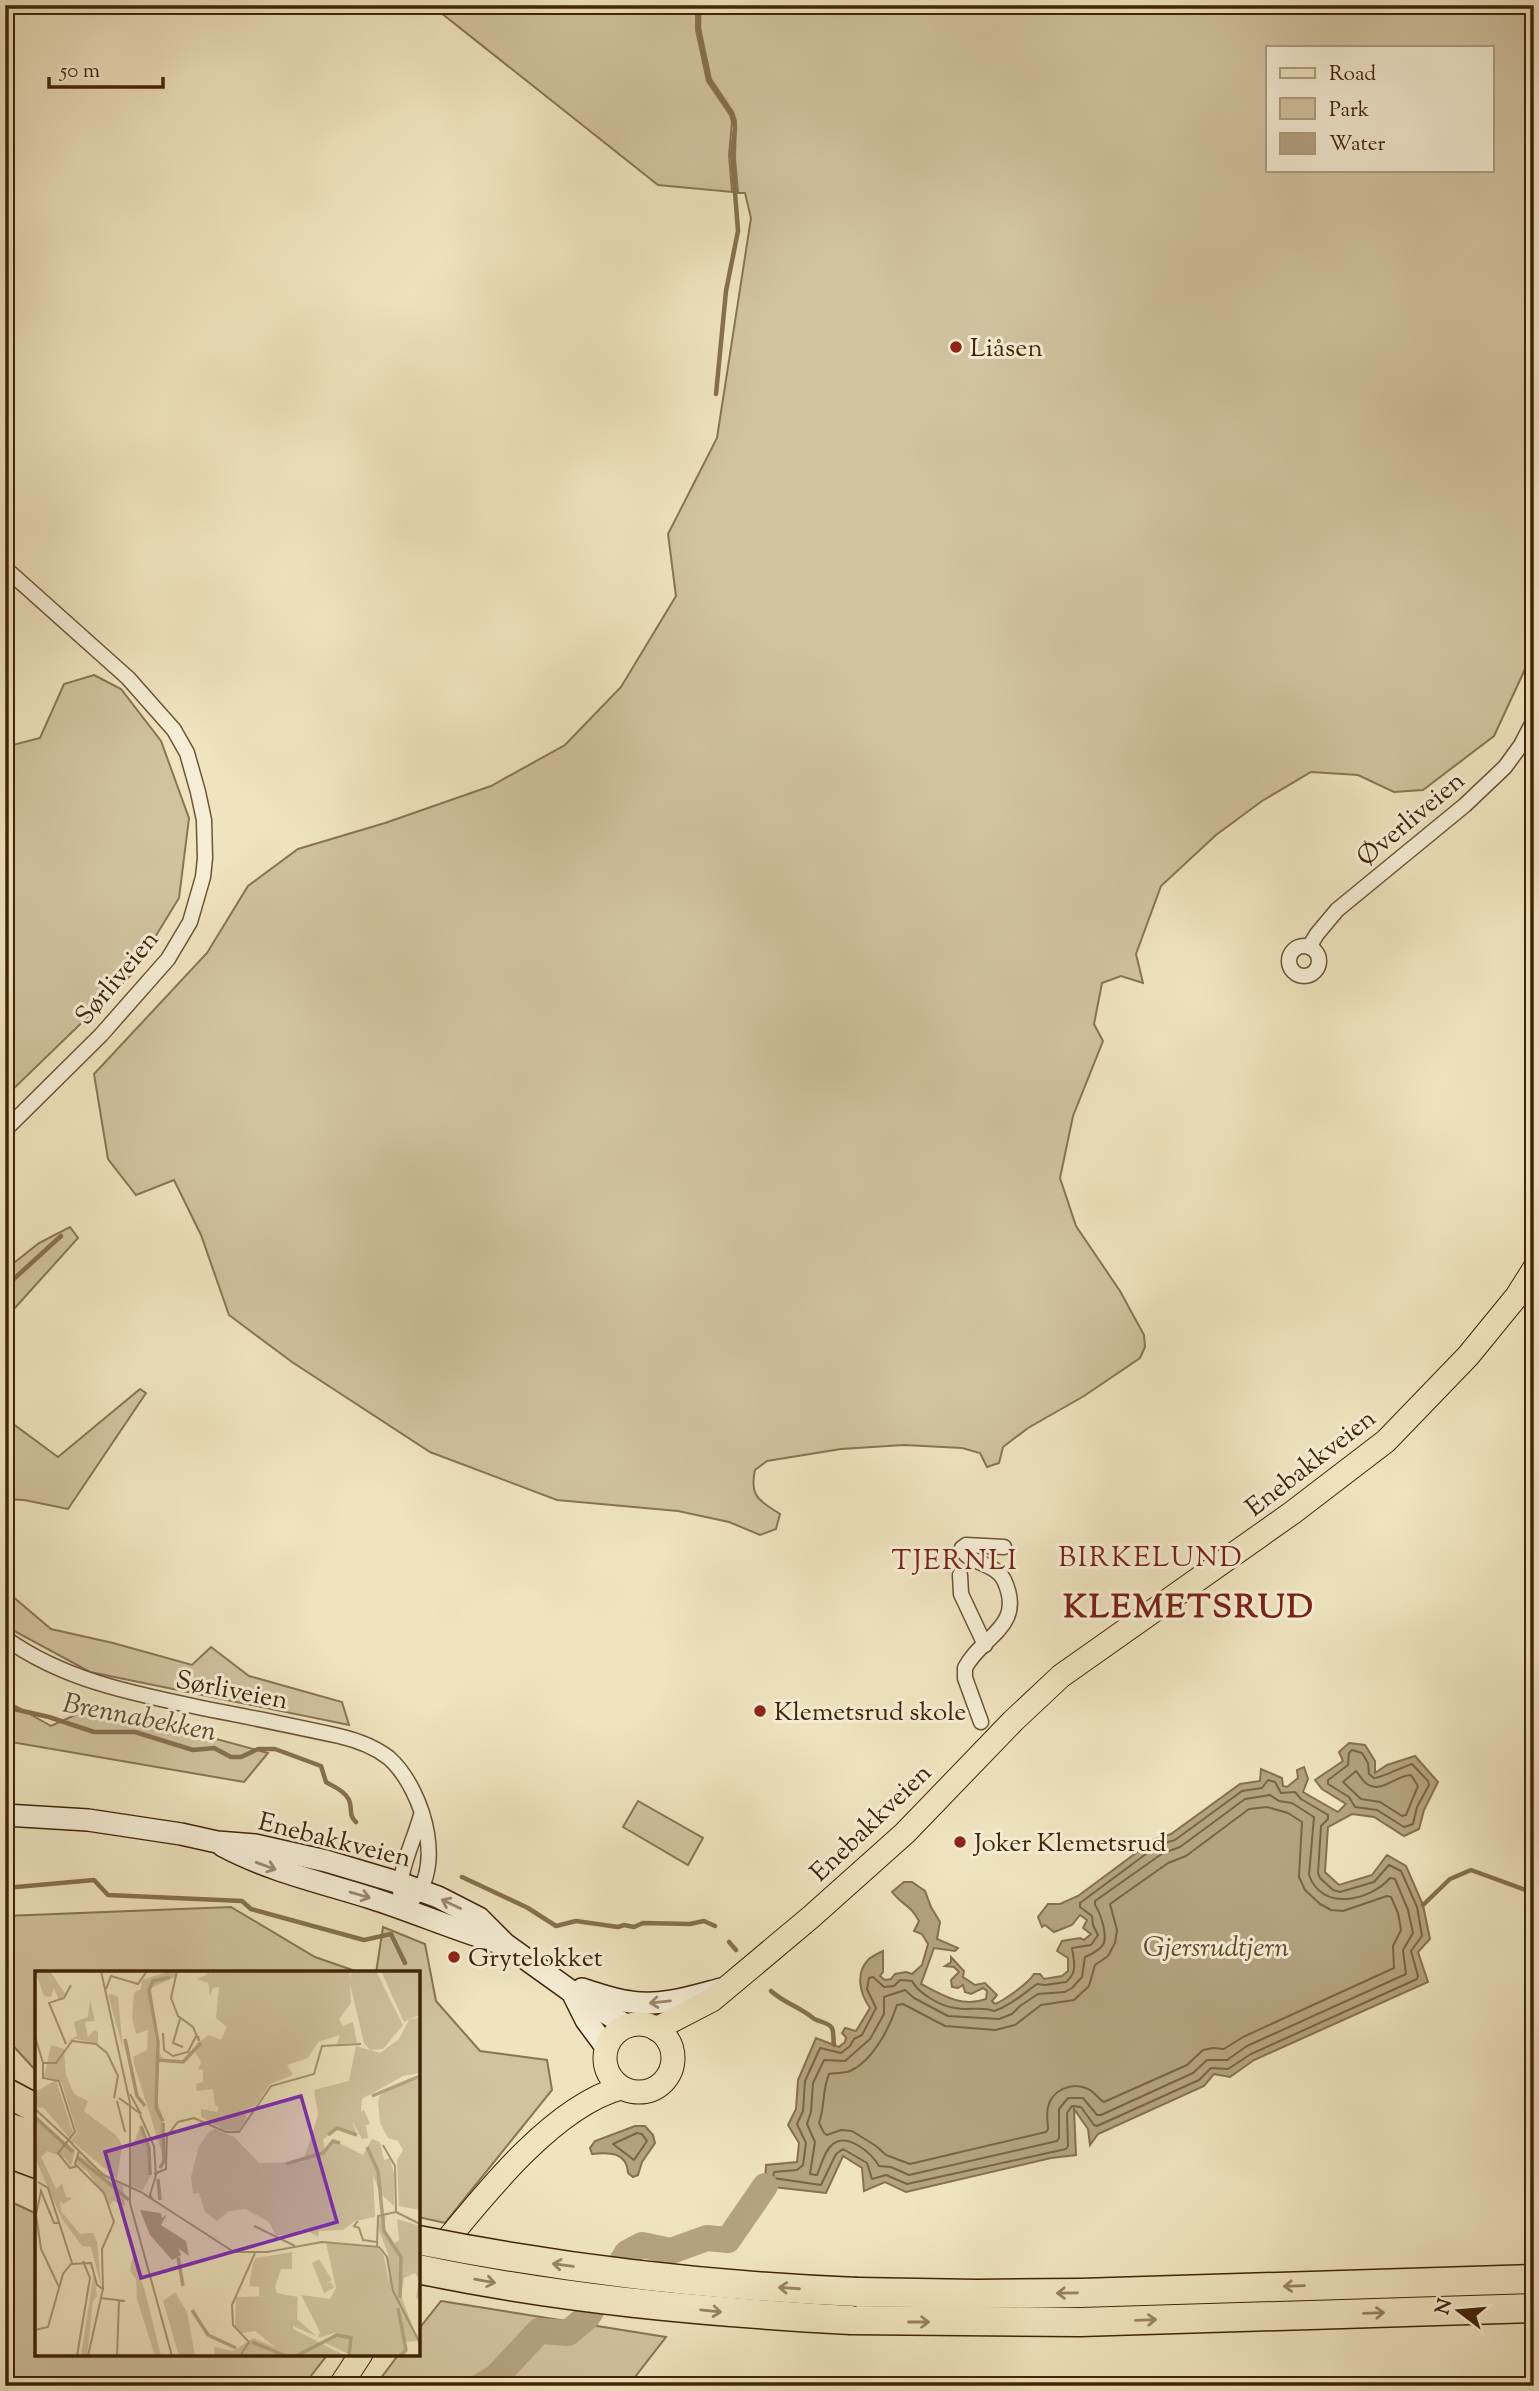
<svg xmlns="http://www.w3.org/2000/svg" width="1539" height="2391" viewBox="0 0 1539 2391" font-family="'Sorts Mill Goudy',serif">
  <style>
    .green { fill: #d1c3a0; stroke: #897454; stroke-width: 2; fill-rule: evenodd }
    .water { fill: #b4a380; stroke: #867050; stroke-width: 2 }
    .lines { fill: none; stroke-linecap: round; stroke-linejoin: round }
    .shore { stroke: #7a6444; stroke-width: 2 }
    .stream { stroke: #867050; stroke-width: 4.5 }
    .river { stroke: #b4a380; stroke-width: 26 }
    .street-casing { stroke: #6c5435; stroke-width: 17 }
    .secondary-casing { stroke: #412407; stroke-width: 24 }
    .primary-casing { stroke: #412407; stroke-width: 25 }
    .highway-casing { stroke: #412407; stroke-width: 31 }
    .street { stroke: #f5edd5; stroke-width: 14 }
    .secondary { stroke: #f5edd5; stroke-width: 21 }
    .primary { stroke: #efe4bf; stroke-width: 23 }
    .highway { stroke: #efe4bf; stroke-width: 28 }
    .highway-bridge-casing { stroke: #412407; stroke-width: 31; stroke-linecap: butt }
    .highway-bridge { stroke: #efe4bf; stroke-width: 28 }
    .oneway { stroke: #9b886e }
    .oneway2 { stroke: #988463 }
    .poi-dot { fill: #8f2418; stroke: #f5edd5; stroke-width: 2.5 }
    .labels { text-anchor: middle; stroke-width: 6; stroke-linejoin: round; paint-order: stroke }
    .poi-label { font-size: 26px; fill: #412407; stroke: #f5edd5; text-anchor: start }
    .street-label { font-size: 26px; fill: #412407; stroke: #f5edd5 }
    .neighbourhood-label { font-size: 28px; letter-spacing: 2px; fill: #7a1f14; stroke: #f5edd5 }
    .water-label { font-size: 28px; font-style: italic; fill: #644a2b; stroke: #f5edd5 }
    .district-label { font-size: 33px; font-weight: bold; letter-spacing: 2px; fill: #7a1f14; stroke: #f5edd5 }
    .inset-river { fill: none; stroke: #b4a380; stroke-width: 3.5 }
    .inset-road { fill: none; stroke: #a99775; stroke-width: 2 }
    .view { fill: #7b2cbf; fill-opacity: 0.15; stroke: #7b2cbf; stroke-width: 3.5 }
    .inset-edge { fill: none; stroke: #412407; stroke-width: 3.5 }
  </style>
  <rect width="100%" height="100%" fill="#efe4bf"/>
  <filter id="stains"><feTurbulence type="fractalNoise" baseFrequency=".00286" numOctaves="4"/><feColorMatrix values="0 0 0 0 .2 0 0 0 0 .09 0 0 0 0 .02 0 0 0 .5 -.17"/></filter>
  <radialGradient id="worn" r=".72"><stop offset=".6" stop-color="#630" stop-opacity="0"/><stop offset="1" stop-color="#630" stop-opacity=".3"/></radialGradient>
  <!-- green -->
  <g class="green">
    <path d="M431,5H696V30L707,81L730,115L732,122L729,155L732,192L658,185Z"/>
    <path d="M702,5H1534V416L1529,494L1534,526V638L1526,667L1494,736L1423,790L1394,792L1358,775L1311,772L1262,801L1216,835L1161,886L1136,954L1143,983L1121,976L1102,983L1094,1024L1103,1041L1073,1116L1060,1178L1076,1226L1120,1291L1144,1335L1145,1347L1140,1358L1084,1396L1028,1428L1003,1447L999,1463L987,1467L980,1453L962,1448L904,1445L841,1449L767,1461L755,1470C749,1497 760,1501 780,1514L776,1529L760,1535L729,1522L678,1511L557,1500L430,1452L292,1362L229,1315L201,1235L174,1180L136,1195L108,1159L94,1074L207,953L248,886L298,849L385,823L491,786L565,745L621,687L676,596L668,534L717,438L751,218L745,193H738L735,158L736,121L733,112L711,79L699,23ZM1268,47H1492V170H1268Z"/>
    <path d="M94,675L121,689L161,741L189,818L179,898L133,973L5,1097V747L40,738L64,684Z"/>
    <path d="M70,1227L78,1238L5,1319V1270L39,1243Z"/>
    <path d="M140,1389L146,1393L68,1509L24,1500L5,1499V1418L58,1457Z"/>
    <path d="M5,1590L51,1629L113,1643L192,1665L211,1647L249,1676L342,1702L349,1725L90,1672L5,1626Z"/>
    <path d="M5,1700L51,1726L95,1706L268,1753L244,1782L5,1741Z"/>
    <path d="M638,1801L703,1838L688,1865L623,1827Z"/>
    <path d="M231,1907L315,1957L361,1973H37V2072L5,2037V1916Z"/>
    <path d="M383,1927L425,1944L436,2001L480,2051L547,2060L552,2090L445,2223L418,2217V1973H376Z"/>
    <path d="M5,2199L37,2214V2354H328L303,2386H5Z"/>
    <path d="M441,2301L666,2337L628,2386H375L399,2354H418V2330Z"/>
  </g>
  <!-- water -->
  <g class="water">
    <path d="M1349,1743L1365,1745L1375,1761V1773L1387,1765L1415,1756L1438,1782L1424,1810L1419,1829L1404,1836L1374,1817L1352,1814L1328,1827L1325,1872L1339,1885L1372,1875L1387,1855L1406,1866L1423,1905L1430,1939L1418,1952L1428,1982L1254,2060L1230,2077L1214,2074L1204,2086L1098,2134L1090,2145L1088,2129L1074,2109L1076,2155L1051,2158L906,2192L885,2182L864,2191L862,2168L843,2156L826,2193L765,2186L766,2165L797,2162L799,2143L788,2125L796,2109L798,2080L816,2038L839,2047L845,2042L846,2037L842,2033L845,2028L856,2031L870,2008C860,1994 855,1974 868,1960C872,1956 879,1953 883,1951V1972L880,1976L885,1980L891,1979L895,1974L906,1972L912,1974L922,1965L928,1944L922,1934L914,1931L919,1921C910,1904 903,1906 892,1892L904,1882H912L925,1891L931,1907L940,1922L937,1939L958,1948L955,1951L934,1948L921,1984C942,1995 962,2008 986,1999L987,1991L983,1988L971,1994L965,1992L963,1985L958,1988L952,1987L951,1980L959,1972L954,1967L945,1966L951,1962V1957L964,1971L963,1977L975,1985L985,1983L997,1995L992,2001L995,2004C1003,2001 1029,1983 1034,1974H1040L1044,1979L1062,1976L1068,1971V1958L1057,1951L1062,1941L1080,1938L1084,1940L1091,1934L1083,1928L1087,1920L1080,1915L1072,1925L1054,1932L1045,1925L1042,1927L1038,1917L1048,1904H1060L1078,1896L1155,1839L1171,1834L1240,1784L1260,1781L1261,1769L1282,1778L1283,1786L1287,1787L1298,1778L1297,1770L1304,1767L1308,1779L1303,1792L1338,1812L1346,1804L1322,1789L1315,1780L1343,1761L1339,1752Z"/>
    <path d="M635,2126H645L653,2135L655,2143L642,2162L638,2175L633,2177L628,2173C627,2152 609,2152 592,2154L590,2148L595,2141Z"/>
  </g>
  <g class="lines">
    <!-- shore -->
    <g class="shore">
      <path d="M1352,1750L1362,1753L1368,1763L1369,1774L1374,1778C1381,1778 1402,1767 1412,1764L1428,1781L1429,1785L1417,1807L1413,1824L1404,1827L1377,1810L1355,1807L1349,1797L1328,1784V1780L1348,1765L1349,1753Z"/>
      <path d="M1356,1771C1360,1775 1362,1781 1367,1784C1381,1794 1396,1775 1411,1775L1418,1786L1406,1815L1402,1816L1380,1802L1361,1799L1343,1782Z"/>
      <path d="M1268,1780L1275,1782L1281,1793L1295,1792L1301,1799L1328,1815V1819L1321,1826L1318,1873L1320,1878L1333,1890L1340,1892L1374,1882L1389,1865L1401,1871L1417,1907L1422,1936L1411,1951L1418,1976L1417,1979L1251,2054L1228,2069L1211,2068L1199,2080L1097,2126L1094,2125L1081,2107L1072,2106L1067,2113L1068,2146L1066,2149L907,2184L886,2175L872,2179L867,2163L843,2149L836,2154L821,2185L773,2178L774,2172L797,2170L803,2165L806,2143L797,2124L803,2111L805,2081L820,2048L841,2053L850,2046L854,2039L862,2035L876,2008L867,1989L869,1978L873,1977L884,1987L894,1986L900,1980L912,1981C918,1993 940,2006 955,2008C969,2011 981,2006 994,2011C1010,2006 1023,1994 1037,1984L1045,1985L1066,1982C1078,1972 1074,1962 1072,1948L1091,1945L1098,1935L1093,1925L1092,1916L1080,1907V1903L1158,1845L1175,1840L1242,1791L1262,1788Z"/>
      <path d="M1270,1795L1279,1801L1292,1803L1314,1817L1309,1875C1322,1912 1370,1901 1390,1878L1395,1879L1408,1910L1413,1933L1403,1950L1406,1974L1247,2046L1227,2060H1207L1193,2073L1101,2115H1097L1083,2098H1068L1059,2109V2138L1057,2141L909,2175L891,2167L879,2166C872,2154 848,2132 833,2144C824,2151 821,2166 817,2175L810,2174L815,2142L807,2124L811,2112L813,2083L824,2060L845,2061L870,2039L884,2014V1997L905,1990L914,1998L948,2016L999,2019L1012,2014L1020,2006L1038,1994L1065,1992L1072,1988L1082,1977L1085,1957C1106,1948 1108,1942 1102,1921C1100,1914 1099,1911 1095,1905V1901L1163,1853L1180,1847L1245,1799Z"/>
      <path d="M1267,1807L1288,1813L1302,1822L1299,1877L1305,1890L1320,1904L1331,1910L1343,1911L1387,1896L1391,1897L1398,1913L1401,1930L1393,1946L1394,1968L1243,2037L1224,2049L1213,2048L1203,2050L1187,2065L1104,2102C1098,2099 1095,2092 1088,2089C1072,2081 1052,2090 1048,2107C1046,2114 1048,2122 1048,2129L1046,2132L910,2164L886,2155L876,2146L852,2131L841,2130L827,2135L824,2133L819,2123C825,2107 822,2090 829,2074C835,2072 843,2074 850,2071C873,2061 890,2027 897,2005L903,2004L945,2026L995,2030L1015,2025L1041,2005L1074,2000L1089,1986L1095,1965L1108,1956L1115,1943L1117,1930L1110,1904L1168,1863L1186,1856L1249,1809Z"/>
      <path d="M637,2133L642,2134L647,2141L634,2160L613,2144Z"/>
    </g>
    <!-- stream -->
    <g class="stream">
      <path d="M699,5V31L709,80L732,114L735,128L732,154L738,231L726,291L716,394"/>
      <path d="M5,1287L61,1236"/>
      <path d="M5,1707L49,1717L94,1732H135L193,1750L214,1748L231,1757H241L258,1749H275L321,1766L326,1782C334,1787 345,1791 349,1800C353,1809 348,1815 356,1822"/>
      <path d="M462,1877L528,1908L556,1926L576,1921L618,1927L624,1925L634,1927L643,1923L690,1924L704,1921L715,1926"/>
      <path d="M5,1888L94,1880L108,1895L242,1901L251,1909L364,1940L391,1934L405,1963"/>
      <path d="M1423,1905L1450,1879L1471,1870L1534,1893"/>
      <path d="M729,1942L736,1950"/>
      <path d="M771,1991C784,2003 800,2007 813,2018C818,2022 829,2022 832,2028C834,2032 833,2041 834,2045"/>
    </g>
    <!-- river -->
    <path class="river" d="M481,2386L496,2377L539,2331L568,2333L588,2316L627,2253L642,2245L671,2251L707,2238L728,2240L765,2186"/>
    <!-- street casing -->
    <g class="street-casing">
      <g id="street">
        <path d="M5,568L128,678L174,730L187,753L198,792L204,820L205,858L203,877L190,922L168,959L101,1035L5,1130"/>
        <circle cx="1304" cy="961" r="15"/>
        <path d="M1309,947L1317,934L1337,910L1465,805L1505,767L1521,745L1534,720"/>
        <path d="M960,1575L961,1594L985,1645"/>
        <path d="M5,1638C66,1682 140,1695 212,1710C255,1718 297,1727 339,1736C356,1740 375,1747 389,1758C424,1789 451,1879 402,1908C394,1877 413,1845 421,1815"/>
        <path d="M981,1722L965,1678V1668C981,1636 1026,1627 1004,1580C995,1562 965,1563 962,1548L966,1545L1004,1547"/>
      </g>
    </g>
    <!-- secondary casing -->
    <g class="secondary-casing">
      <g id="secondary">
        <path d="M5,1815L88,1820L181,1834L217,1842L255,1845L326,1861L400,1883L438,1897L479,1918L505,1944L572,1992L627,2026"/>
        <path d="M223,1846C270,1871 320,1882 371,1898C415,1912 458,1931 503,1944"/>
        <path d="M582,1989C598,1994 614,2000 631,2002C663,2007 694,1996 725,1988"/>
        <path d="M572,1992L586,2020L606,2047"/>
      </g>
    </g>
    <!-- primary casing -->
    <g class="primary-casing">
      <g id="primary">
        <circle cx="639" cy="2058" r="34"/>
        <path d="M656,2029L712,2000L811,1917L905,1833L1013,1721L1061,1676L1292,1513L1386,1441L1468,1356L1517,1296L1534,1269"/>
        <path d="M434,2256C479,2201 551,2107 621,2088"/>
        <path d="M340,2386L361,2354"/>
      </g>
    </g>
    <!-- highway casing -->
    <g class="highway-casing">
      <g id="highway">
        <path d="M5,2092L37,2109"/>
        <path d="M5,2126L37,2137"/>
        <path d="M5,2152L37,2164"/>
        <path d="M857,2292L977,2294L1081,2293L1534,2279"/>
        <path d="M851,2320L1080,2322L1534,2308"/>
      </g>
    </g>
    <!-- street -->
    <use href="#street" class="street"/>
    <!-- secondary -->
    <use href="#secondary" class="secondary"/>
    <!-- primary -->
    <use href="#primary" class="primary"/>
    <!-- highway -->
    <use href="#highway" class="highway"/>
    <!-- highway-bridge casing -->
    <g class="highway-bridge-casing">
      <g id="highway-bridge">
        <path d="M418,2240C563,2269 710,2286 857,2292"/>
        <path d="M418,2269C560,2299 706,2312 851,2320"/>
      </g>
    </g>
    <!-- highway-bridge -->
    <use href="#highway-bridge" class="highway-bridge"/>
  </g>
  <!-- one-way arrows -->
  <defs><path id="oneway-shaft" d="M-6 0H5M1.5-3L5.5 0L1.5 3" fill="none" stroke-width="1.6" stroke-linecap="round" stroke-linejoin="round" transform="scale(1.75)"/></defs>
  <g class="oneway">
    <use href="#oneway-shaft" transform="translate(266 1866) rotate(20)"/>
    <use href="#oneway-shaft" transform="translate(360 1895) rotate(16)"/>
    <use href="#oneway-shaft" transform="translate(451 1904) rotate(-155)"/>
    <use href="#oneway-shaft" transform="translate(660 2002) rotate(174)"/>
  </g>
  <g class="oneway2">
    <use href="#oneway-shaft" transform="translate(563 2265) rotate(-172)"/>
    <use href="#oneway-shaft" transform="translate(485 2281) rotate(10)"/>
    <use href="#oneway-shaft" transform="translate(1294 2286) rotate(178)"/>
    <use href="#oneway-shaft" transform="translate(789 2288) rotate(-176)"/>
    <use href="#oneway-shaft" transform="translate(1067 2293) rotate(179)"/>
    <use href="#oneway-shaft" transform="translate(711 2311) rotate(6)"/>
    <use href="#oneway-shaft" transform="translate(1374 2313) rotate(-2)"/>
    <use href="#oneway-shaft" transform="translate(1146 2320) rotate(-2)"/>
    <use href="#oneway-shaft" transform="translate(919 2322)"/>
  </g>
  <!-- markers -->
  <g class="poi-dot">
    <circle cx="956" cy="347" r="7"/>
    <circle cx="760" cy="1711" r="7"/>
    <circle cx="960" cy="1842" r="7"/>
    <circle cx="454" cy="1957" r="7"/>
  </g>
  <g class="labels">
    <!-- poi labels -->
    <g class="poi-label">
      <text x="970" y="356">Liåsen</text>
      <text x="774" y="1720">Klemetsrud skole</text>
      <text x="974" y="1851">Joker Klemetsrud</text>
      <text x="468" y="1966">Grytelokket</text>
    </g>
    <!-- street labels -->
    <g class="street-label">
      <text transform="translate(1410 818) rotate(-40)" y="9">Øverliveien</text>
      <text transform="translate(116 977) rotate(-50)" y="9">Sørliveien</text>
      <text transform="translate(1310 1462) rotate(-38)" y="9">Enebakkveien</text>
      <text transform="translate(232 1689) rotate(11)" y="9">Sørliveien</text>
      <text transform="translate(870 1822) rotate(-44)" y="9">Enebakkveien</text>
      <text transform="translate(335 1839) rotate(14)" y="9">Enebakkveien</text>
    </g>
    <!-- neighbourhood labels -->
    <g class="neighbourhood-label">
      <text x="1151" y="1566">BIRKELUND</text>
      <text x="955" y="1569">TJERNLI</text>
    </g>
    <!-- water labels -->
    <g class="water-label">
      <text transform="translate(140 1716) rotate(11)" y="10">Brennabekken</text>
      <text x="1216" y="1956">Gjersrudtjern</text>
    </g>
    <!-- district labels -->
    <g class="district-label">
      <text x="1189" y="1617">KLEMETSRUD</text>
    </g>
  </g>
  <!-- overview -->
  <g transform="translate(35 1971)">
    <rect width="385" height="385" fill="#efe4bf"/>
    <path d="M0,0H15L31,24L24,29L19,17L16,26L9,25ZM135,0H140V6L116,17L115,30L122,78L129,89L124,92L122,129L130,154L129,188L99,93L98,86L112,79L113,59L101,63L97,47L99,22L106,18L107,9ZM164,0H175V4L177,0H315L316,10V0H341L368,54L348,78L335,79L329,72L315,13L316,32L304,48L308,55L318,51L322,72L302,73L305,64L283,71L273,87L252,94L258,104L235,113L220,135L205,140L212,146L203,160L190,159L166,146V138L182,141L184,136L180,134L178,118L162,120L161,113L168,111V99L163,98L166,91L160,81L162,72L174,64L186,69L192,56L181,47L184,16L178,17L175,25L173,12L162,8L173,3ZM346,0H385V44L369,51ZM77,23L83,26L88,78L73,24ZM55,29L60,50L50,51L53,66L59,59L63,61V73L41,68L31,71L42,65L39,51L53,46ZM385,46V102L368,105L327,128L326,141L329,139L335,153L331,154L333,167L327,168L317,150L322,164L301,156L288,169L290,179L300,170L328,184L337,168L345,171L349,189L355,187L359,203V235L345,222L338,204L340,246L320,250L308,259L284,260L283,266L273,260L241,265L234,251L211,238L194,240L182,250L170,241L164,222L158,223L156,206L164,175L174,161L180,158L199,166L224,192L268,191L283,144L279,119L314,110L321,75L345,82L364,68L374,49ZM16,74L29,78L31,104L39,123L53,130L49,140L82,165L87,174L82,208L36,169L42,162L26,110L9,106ZM375,107H385V239L364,235L362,189L368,179L363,170L353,167L345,152L343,130L345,124ZM21,109L38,162L34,167L9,137L0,136V121ZM0,145L40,179L36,195L30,187L12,180L6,186L21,218L27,213L31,226L38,227L28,233L25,228L26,240L45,263L58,262L62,271L66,315L56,276L47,275L27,248L0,187ZM106,154L115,189L113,202H117L108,219L94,214L96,178ZM44,184L88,215L90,235L78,230L75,234L53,201L41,192ZM351,244L348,261L358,273L364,269L362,248L385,255V328L381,327L384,308L380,302L369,307L366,325L383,370L370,371L372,377L365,385H318L290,372L300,362L283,367L285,361L266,324L295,328L301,317L291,272L343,277L349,285L354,313L353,282L343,257V246ZM257,281V298H246L240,316L242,322L263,326L262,348L281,365L258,355V358L311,385L180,384L179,376L198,380L218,367L240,376L220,360L207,362L200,355L201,326L236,325H224V316L214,315L218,292L221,287ZM98,285L110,320L126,385H120L102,328L101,308L95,300ZM284,288L297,309L291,313L296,311L299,317L289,322L277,292ZM59,300L62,326L58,330L52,385H46ZM140,321L152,341L160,385H144L128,330Z" fill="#d1c3a0"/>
    <path d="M105,239L126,242L127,247L132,243L126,254L151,270L154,285L144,278L146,284L137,289L115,264Z" fill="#b4a380"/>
    <path class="inset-river" d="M90,68L102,125L110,135M123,89L148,91L166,72M337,125L385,105M0,146L38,181M128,150L121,137L123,71L114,19L118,10L135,6M106,155L114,177L115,204M293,164L302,157L322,164M332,176L343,200L349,260L366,286L365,327M42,186L94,229M251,193L288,182L298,170L305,172M125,197L129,190L128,152M123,208L125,229M143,286L148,315M363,337L371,379L365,385M157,339L173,364L201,377M217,371L251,385M261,385L302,364L316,367L314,385"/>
    <path class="inset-road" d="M66,0L95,132V232L137,385M142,0L136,27L143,45L158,56L164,70L163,65M71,18L76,5L103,13L112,0M145,48L138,72L148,76M128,62L129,79L138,85L153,81L161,65M0,65L8,92M31,73L14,32L29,27L36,14M8,92V107L24,110L40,161L23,182L35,197L42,195M8,92H21L37,70L61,73L72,82L83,105L79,127M84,127L106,143L95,123M82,130L90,161M0,138L38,173M105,144L119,175L121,204L115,224L119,230M36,172L68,204L108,222M348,174L360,195L361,241M44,180L40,193L69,222L79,251L67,278L68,318L53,385M119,203L131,198L132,165L143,151L159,147L191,161H204L236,115L279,103L287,75L326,73M3,211L13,217L37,292M106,221L199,281H232L287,271L344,276L352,286L358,320L385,372M361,241L385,253M323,250L319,255L324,257L328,269L342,271M219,255L260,275M342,276L343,245L361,241M24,316L6,278L1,244L6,220L19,252H25M65,327L90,330H85M0,359L13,356L28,303L36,293L56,292L62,314L68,318M42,385L55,307L48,290M82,385L84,330M205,385L214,371L198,354L197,334L220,282"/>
    <path class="view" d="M266,125L302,251L106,307L70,181Z"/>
    <rect width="385" height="385" class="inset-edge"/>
  </g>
  <!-- margin -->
  <rect width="1539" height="2391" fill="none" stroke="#efe4bf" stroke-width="28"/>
  <rect x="7" y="7" width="1525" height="2377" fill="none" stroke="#412407" stroke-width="3.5"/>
  <rect x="14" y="14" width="1511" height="2363" fill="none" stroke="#412407" stroke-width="2"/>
  <!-- legend -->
  <rect x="1266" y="46" width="228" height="126" fill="#f5edd5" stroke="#ad9d83" stroke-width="2"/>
  <rect x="1280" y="68" width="35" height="10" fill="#efe4bf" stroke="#ad9d83" stroke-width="2"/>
  <text x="1329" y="80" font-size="21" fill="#412407">Road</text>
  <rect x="1280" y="98" width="35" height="21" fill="#d1c3a0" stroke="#ad9d83" stroke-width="2"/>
  <text x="1329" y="116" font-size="21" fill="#412407">Park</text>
  <rect x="1280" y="133" width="35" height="21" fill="#b4a380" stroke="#ad9d83" stroke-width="2"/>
  <text x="1329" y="150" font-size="21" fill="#412407">Water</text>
  <!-- north arrow -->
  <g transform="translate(1459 2311) rotate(286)" stroke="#f5edd5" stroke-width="5" paint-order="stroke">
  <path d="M0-5L12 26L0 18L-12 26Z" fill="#412407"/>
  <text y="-10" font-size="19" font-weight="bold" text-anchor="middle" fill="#412407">N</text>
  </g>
  <!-- scale -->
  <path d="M49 77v10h114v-10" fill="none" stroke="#412407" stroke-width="3.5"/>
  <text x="60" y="77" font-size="21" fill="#412407" stroke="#f5edd5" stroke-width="5" paint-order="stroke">50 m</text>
  <rect width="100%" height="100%" filter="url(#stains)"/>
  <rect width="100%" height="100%" fill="url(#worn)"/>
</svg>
